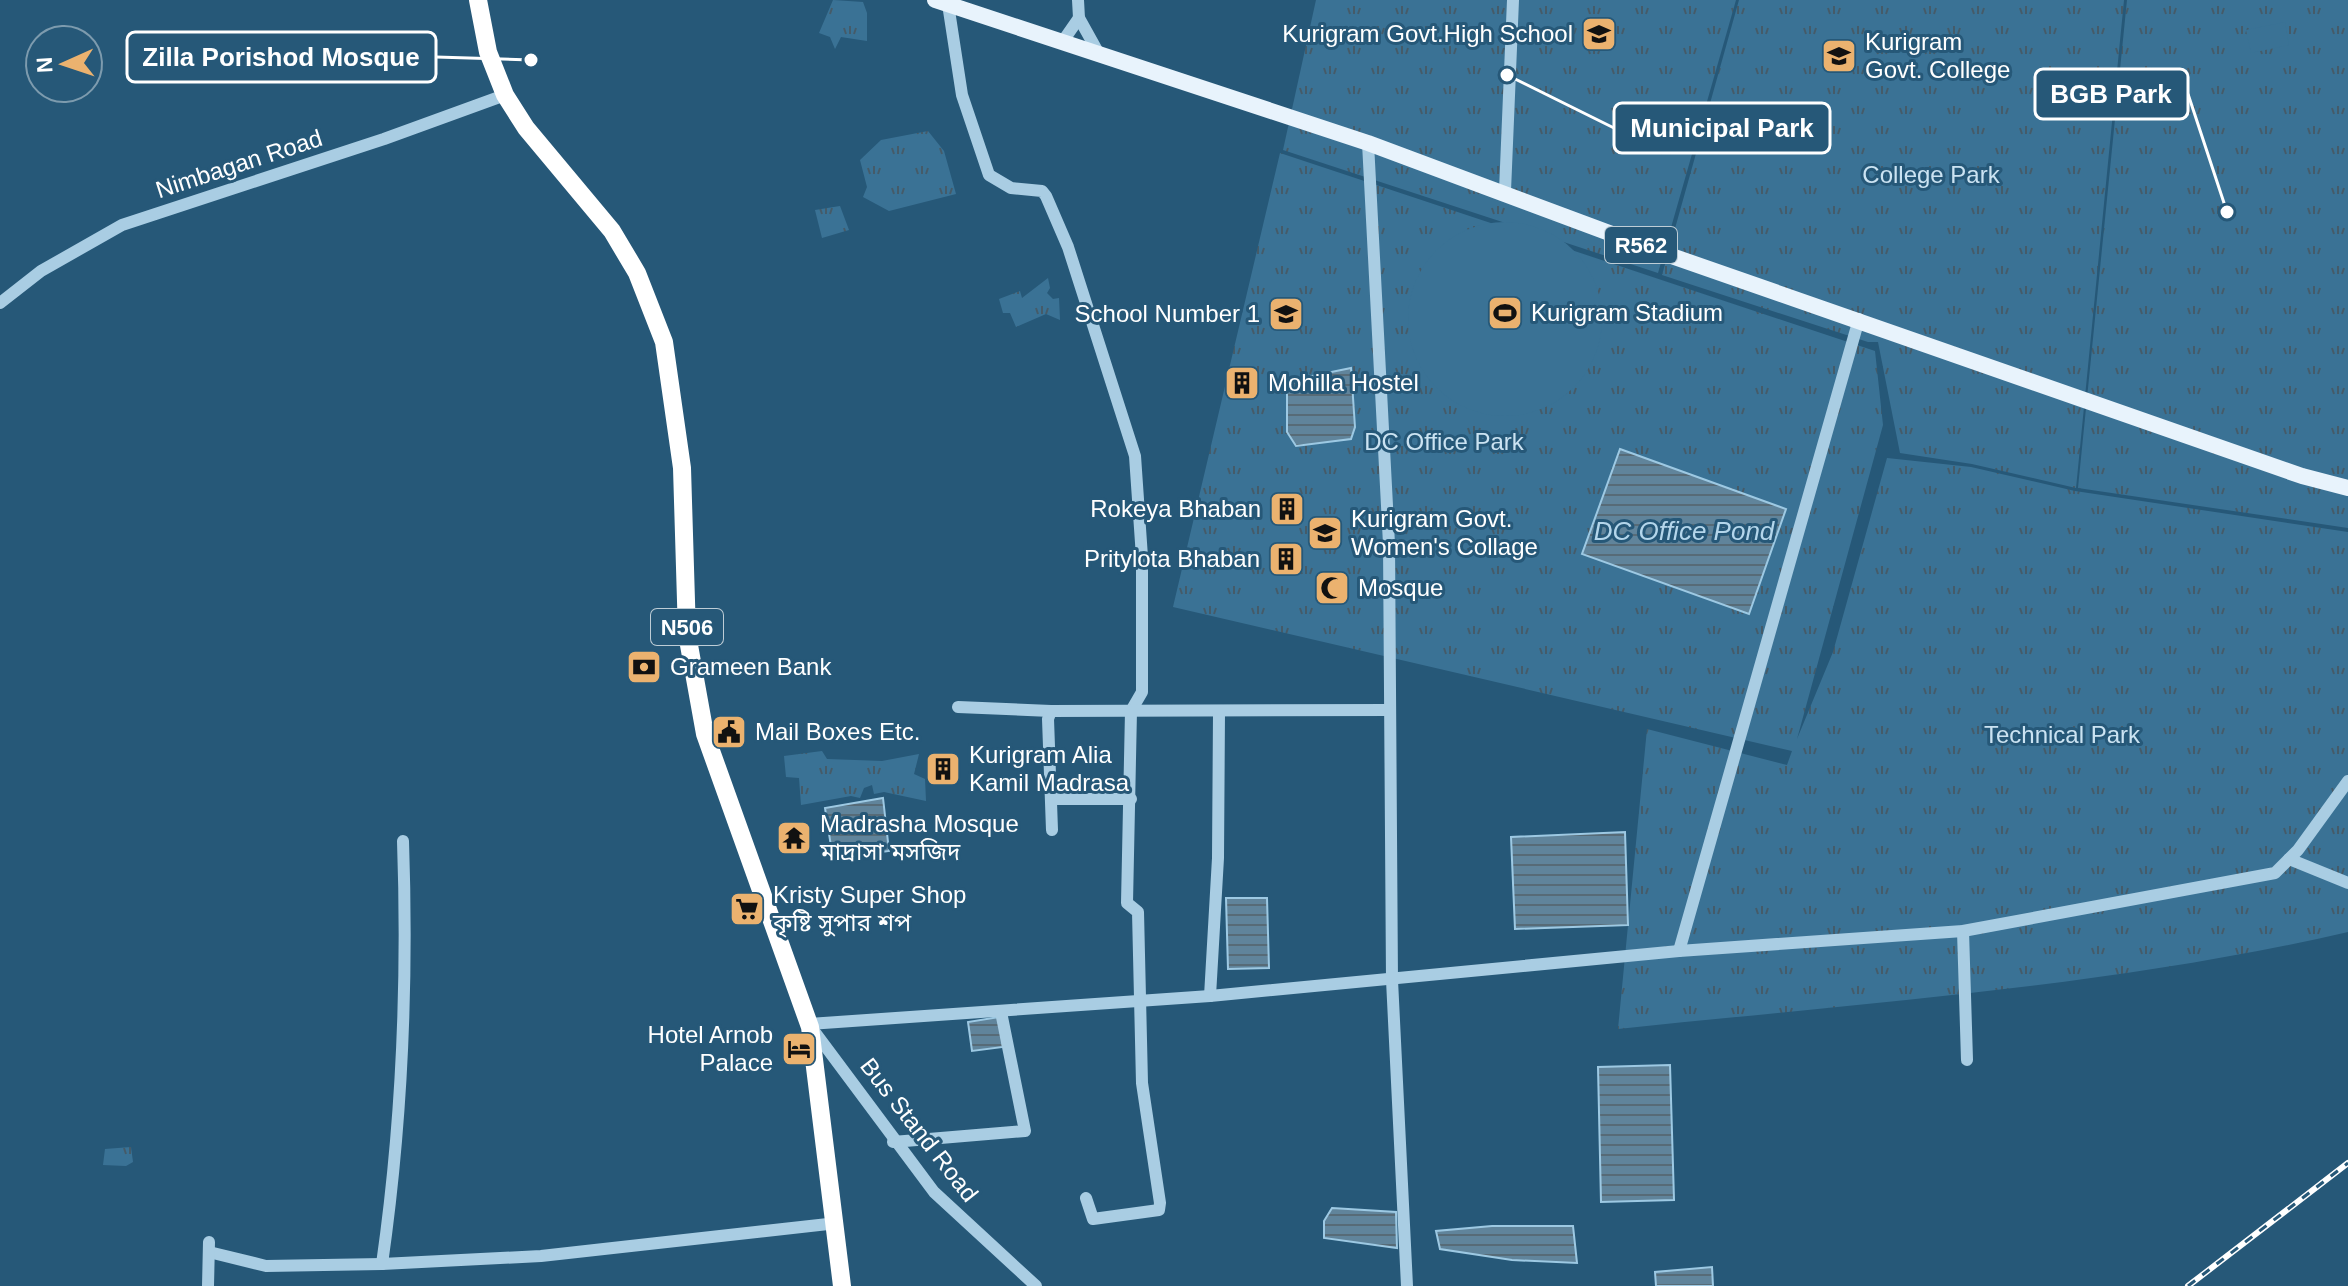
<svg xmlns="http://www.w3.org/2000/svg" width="2348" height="1286" viewBox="0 0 2348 1286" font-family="Arial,'Noto Sans Bengali',sans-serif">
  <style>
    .park { fill: url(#park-tufts) }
    .garden { fill: #3a7295 }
    .water { fill: url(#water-rules); stroke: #9dc9e3; stroke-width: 2 }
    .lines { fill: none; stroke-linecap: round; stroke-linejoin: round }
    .minor { stroke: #a9cde3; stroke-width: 12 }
    .major { stroke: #e8f3fc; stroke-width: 16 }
    .highway { stroke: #fff; stroke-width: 18 }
    .rail-casing { stroke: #fff; stroke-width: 6 }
    .rail { stroke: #265878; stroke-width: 3; stroke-dasharray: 9; stroke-linecap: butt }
    .labels { text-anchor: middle; stroke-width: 6; stroke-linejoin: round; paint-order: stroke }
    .shield { fill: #265878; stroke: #becdd6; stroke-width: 2 }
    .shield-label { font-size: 22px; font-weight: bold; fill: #fff }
    .poi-label { font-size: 24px; fill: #fff; stroke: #265878; text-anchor: start }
    .street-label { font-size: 24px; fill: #fff; stroke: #265878 }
    .park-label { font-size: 24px; fill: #cbe3f2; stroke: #265878 }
    .water-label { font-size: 26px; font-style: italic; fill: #b4d6eb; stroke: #265878 }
    .leader { fill: none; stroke: #fff; stroke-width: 3 }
    .callout-dot { fill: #fff; stroke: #265878; stroke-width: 3 }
    .callout { fill: #265878; stroke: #fff; stroke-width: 3 }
    .callout-label { font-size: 26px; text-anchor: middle; font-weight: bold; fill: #fff }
  </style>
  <defs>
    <pattern id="park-tufts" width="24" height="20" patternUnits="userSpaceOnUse" patternTransform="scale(2)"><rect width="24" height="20" fill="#3a7295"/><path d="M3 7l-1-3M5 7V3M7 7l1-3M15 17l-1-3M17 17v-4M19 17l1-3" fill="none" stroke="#455b69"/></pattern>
    <pattern id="water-rules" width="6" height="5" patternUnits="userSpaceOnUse" patternTransform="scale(2)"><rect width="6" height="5" fill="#60849b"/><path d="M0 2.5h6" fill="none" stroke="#576b77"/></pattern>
  </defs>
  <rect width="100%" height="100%" fill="#265878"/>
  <!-- park -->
  <g class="park">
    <path d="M833,0L863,2L867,13V41L841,37L835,49L830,37L819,33Z"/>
    <path d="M1316,0H1736L1658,273L1283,150Z"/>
    <path d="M1739,0H2124L2076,488L1972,464L1900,453L1878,342H1868L1662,275Z"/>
    <path d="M2127,0H2348V528L2078,488Z"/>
    <path d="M928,131L944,151L956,194L889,211L863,197L867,187L860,160L881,140Z"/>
    <path d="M1280,153L1875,351L1883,425L1797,739L1833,652L1887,458L1971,467L2075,491L2348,532V932C2109,987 1862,1003 1618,1029L1647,729L1787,765L1792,751L1173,607Z"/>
    <path d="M840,206L849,230L822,238L815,210Z"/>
    <path d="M1048,278L1050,288L1047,293L1053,299L1059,298L1060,320L1046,314L1016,327L1010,313H1003L999,299L1020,291L1022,298Z"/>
    <path d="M822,751L827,759L882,761L919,754L914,774L925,779L926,801L884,792L874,794L872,785L864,788L860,798L851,796L801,805L799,778L786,777L784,756Z"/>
    <path d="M131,1147L133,1162L126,1166L103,1165L105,1149Z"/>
  </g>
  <!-- garden -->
  <g class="garden">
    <path d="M2285,22L2289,45L2251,53L2246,30Z"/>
    <circle cx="1505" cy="319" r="97"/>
  </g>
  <!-- water -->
  <g class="water">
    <path d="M1351,368L1355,427L1351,439L1296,446L1287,432V381Z"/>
    <path d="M1620,449L1786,509L1749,614L1582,554Z"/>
    <path d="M883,798L889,851L833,859L825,808Z"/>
    <path d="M1625,832L1628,925L1515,929L1511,837Z"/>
    <path d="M1226,898H1267L1269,968L1228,969Z"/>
    <path d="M999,1017L1003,1047L972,1051L968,1022Z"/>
    <path d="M1670,1065L1674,1200L1601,1202L1598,1067Z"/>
    <path d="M1332,1208L1396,1212L1397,1248L1324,1238V1221Z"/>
    <path d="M1492,1226H1573L1577,1263L1512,1260L1440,1249L1436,1231Z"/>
    <path d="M1712,1267L1713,1286H1656L1655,1272Z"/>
  </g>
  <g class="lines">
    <!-- minor -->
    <g class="minor">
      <path d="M1078,0L1079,18L1099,54"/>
      <path d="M948,4L962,95L989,175L1011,188L1042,191L1046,196L1068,247L1135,456L1142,557V692L1131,711L1127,903L1138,912L1142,1083L1160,1203L1159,1210L1093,1219L1086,1198"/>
      <path d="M1063,41L1079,18"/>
      <path d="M1368,143L1389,544L1392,980L1407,1286"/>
      <path d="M1505,191L1513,0"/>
      <path d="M0,303L41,271L122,225L384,139L505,95"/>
      <path d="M958,707L1051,711"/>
      <path d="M1051,799H1131"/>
      <path d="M1052,830L1048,719L1051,711L1390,710"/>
      <path d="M403,841C408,983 402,1124 382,1264L541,1256L837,1223"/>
      <path d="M2289,859L2348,883"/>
      <path d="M1963,931L1967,1060"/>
      <path d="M1679,951L1859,319"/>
      <path d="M1210,996L1218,858L1219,713"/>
      <path d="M809,1024L1210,996L1679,951L1963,931L2275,873L2298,850L2348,781"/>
      <path d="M811,1027L934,1192L1036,1286"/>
      <path d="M893,1142L1025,1131L1001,1012"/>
      <path d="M209,1252L266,1266L382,1264"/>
      <path d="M208,1286L209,1242"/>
    </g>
    <!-- major -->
    <path class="major" d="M935,0L1368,143L1663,253L2302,476L2348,488"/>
    <!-- highway -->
    <path class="highway" d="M478,0L488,52L505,95L526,128L612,231L637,273L664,342L682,468L687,634L705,734L810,1027L842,1286"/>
    <!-- rail casing -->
    <g class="rail-casing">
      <path id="rail" d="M2188,1286L2348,1163"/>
    </g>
    <!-- rail -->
    <use href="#rail" class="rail"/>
  </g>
  <!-- icons -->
  <defs>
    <g id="school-square" transform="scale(1.8)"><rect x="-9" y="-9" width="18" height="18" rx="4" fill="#ebb26f" stroke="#265878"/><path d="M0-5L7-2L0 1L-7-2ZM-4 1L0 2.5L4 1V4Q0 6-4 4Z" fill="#111"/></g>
    <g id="university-square" transform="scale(1.8)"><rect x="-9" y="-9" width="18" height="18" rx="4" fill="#ebb26f" stroke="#265878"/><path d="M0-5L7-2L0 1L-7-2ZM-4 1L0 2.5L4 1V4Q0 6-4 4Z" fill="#111"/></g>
    <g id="stadium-square" transform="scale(1.8)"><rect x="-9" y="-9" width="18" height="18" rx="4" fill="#ebb26f" stroke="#265878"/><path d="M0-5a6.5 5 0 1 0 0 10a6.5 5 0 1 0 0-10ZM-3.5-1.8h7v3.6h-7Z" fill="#111"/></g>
    <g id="building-square" transform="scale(1.8)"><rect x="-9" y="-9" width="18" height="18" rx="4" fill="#ebb26f" stroke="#265878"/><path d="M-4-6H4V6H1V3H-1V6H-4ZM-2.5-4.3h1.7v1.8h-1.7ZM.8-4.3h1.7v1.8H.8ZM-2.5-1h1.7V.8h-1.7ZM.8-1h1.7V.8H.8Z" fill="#111"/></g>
    <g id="mosque-square" transform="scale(1.8)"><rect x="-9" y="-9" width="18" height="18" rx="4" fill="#ebb26f" stroke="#265878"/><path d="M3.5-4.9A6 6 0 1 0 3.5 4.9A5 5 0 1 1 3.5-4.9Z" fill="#111"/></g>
    <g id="bank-square" transform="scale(1.8)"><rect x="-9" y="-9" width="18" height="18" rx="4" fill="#ebb26f" stroke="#265878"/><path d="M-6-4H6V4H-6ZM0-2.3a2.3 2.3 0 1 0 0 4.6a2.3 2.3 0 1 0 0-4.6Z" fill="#111"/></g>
    <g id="civic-square" transform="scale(1.8)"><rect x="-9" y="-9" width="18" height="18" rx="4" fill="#ebb26f" stroke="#265878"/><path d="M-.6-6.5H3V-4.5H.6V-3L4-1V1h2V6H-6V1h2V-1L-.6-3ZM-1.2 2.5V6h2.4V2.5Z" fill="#111"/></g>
    <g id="temple-square" transform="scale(1.8)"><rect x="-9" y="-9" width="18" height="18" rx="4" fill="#ebb26f" stroke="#265878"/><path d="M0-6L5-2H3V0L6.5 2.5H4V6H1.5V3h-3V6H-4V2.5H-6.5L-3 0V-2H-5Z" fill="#111"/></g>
    <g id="supermarket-square" transform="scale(1.8)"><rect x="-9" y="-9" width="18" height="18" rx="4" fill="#ebb26f" stroke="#265878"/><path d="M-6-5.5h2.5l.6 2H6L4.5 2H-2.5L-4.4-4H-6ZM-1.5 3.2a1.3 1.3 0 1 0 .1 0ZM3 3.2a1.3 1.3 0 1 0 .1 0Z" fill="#111"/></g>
    <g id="hotel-square" transform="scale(1.8)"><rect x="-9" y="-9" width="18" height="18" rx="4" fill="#ebb26f" stroke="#265878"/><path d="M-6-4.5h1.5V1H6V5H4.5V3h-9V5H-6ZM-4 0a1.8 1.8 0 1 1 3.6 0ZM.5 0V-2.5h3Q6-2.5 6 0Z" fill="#111"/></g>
  </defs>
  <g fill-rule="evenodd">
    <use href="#school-square" x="1599" y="34"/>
    <use href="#university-square" x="1839" y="56"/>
    <use href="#stadium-square" x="1505" y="313"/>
    <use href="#school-square" x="1286" y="314"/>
    <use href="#building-square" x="1242" y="383"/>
    <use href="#building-square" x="1287" y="509"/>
    <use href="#university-square" x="1325" y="533"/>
    <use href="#building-square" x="1286" y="559"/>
    <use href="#mosque-square" x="1332" y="588"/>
    <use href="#bank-square" x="644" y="667"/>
    <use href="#civic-square" x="729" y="732"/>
    <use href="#building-square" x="943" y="769"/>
    <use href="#temple-square" x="794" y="838"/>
    <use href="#supermarket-square" x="747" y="909"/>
    <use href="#hotel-square" x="799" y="1049"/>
  </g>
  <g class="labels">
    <!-- shield labels -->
    <g class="shield">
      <rect x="1605" y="227" width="72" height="36" rx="6"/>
      <rect x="651" y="609" width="72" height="36" rx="6"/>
    </g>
    <g class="shield-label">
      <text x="1641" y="253">R562</text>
      <text x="687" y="635">N506</text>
    </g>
    <!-- poi labels -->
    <g class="poi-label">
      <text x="1573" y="42" text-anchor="end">Kurigram Govt.High School</text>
      <text x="1865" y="50">Kurigram<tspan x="1865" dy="28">Govt. College</tspan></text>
      <text x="1531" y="321">Kurigram Stadium</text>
      <text x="1260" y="322" text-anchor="end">School Number 1</text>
      <text x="1268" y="391">Mohilla Hostel</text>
      <text x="1261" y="517" text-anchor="end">Rokeya Bhaban</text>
      <text x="1351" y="527">Kurigram Govt.<tspan x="1351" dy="28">Women's Collage</tspan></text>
      <text x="1260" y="567" text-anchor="end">Pritylota Bhaban</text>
      <text x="1358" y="596">Mosque</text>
      <text x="670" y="675">Grameen Bank</text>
      <text x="755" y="740">Mail Boxes Etc.</text>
      <text x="969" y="763">Kurigram Alia<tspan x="969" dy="28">Kamil Madrasa</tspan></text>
      <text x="820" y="832">Madrasha Mosque<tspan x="820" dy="28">মাদ্রাসা মসজিদ</tspan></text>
      <text x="773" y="903">Kristy Super Shop<tspan x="773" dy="28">কৃষ্টি সুপার শপ</tspan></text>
      <text x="773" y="1043" text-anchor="end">Hotel Arnob<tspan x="773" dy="28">Palace</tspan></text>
    </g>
    <!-- street labels -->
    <g class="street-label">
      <text transform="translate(239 164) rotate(-18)" y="8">Nimbagan Road</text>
      <text transform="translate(919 1130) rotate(52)" y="8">Bus Stand Road</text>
    </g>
    <!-- park labels -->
    <g class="park-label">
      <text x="1931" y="183">College Park</text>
      <text x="1444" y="450">DC Office Park</text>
      <text x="2062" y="743">Technical Park</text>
    </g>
    <!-- water labels -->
    <g class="water-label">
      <text x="1684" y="540">DC Office Pond</text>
    </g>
  </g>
  <!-- callouts -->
  <path class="leader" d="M531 60L436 57M2227 212L2188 94M1507 75L1614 128"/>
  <g class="callout-dot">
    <circle cx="531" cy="60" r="8"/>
    <circle cx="2227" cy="212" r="8"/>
    <circle cx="1507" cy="75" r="8"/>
  </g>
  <g class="callout">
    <rect x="127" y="32" width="309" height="50" rx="8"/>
    <rect x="2035" y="69" width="153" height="50" rx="8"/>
    <rect x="1614" y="103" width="216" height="50" rx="8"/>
  </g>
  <g class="callout-label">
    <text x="281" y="66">Zilla Porishod Mosque</text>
    <text x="2111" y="103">BGB Park</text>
    <text x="1722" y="137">Municipal Park</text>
  </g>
  <!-- north arrow -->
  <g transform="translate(64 64) rotate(267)"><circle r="38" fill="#265878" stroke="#7d9bae" stroke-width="2"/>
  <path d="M0-6L14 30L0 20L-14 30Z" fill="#ebb26f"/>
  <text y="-12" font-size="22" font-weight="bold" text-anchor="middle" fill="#ffffff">N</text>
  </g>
</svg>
